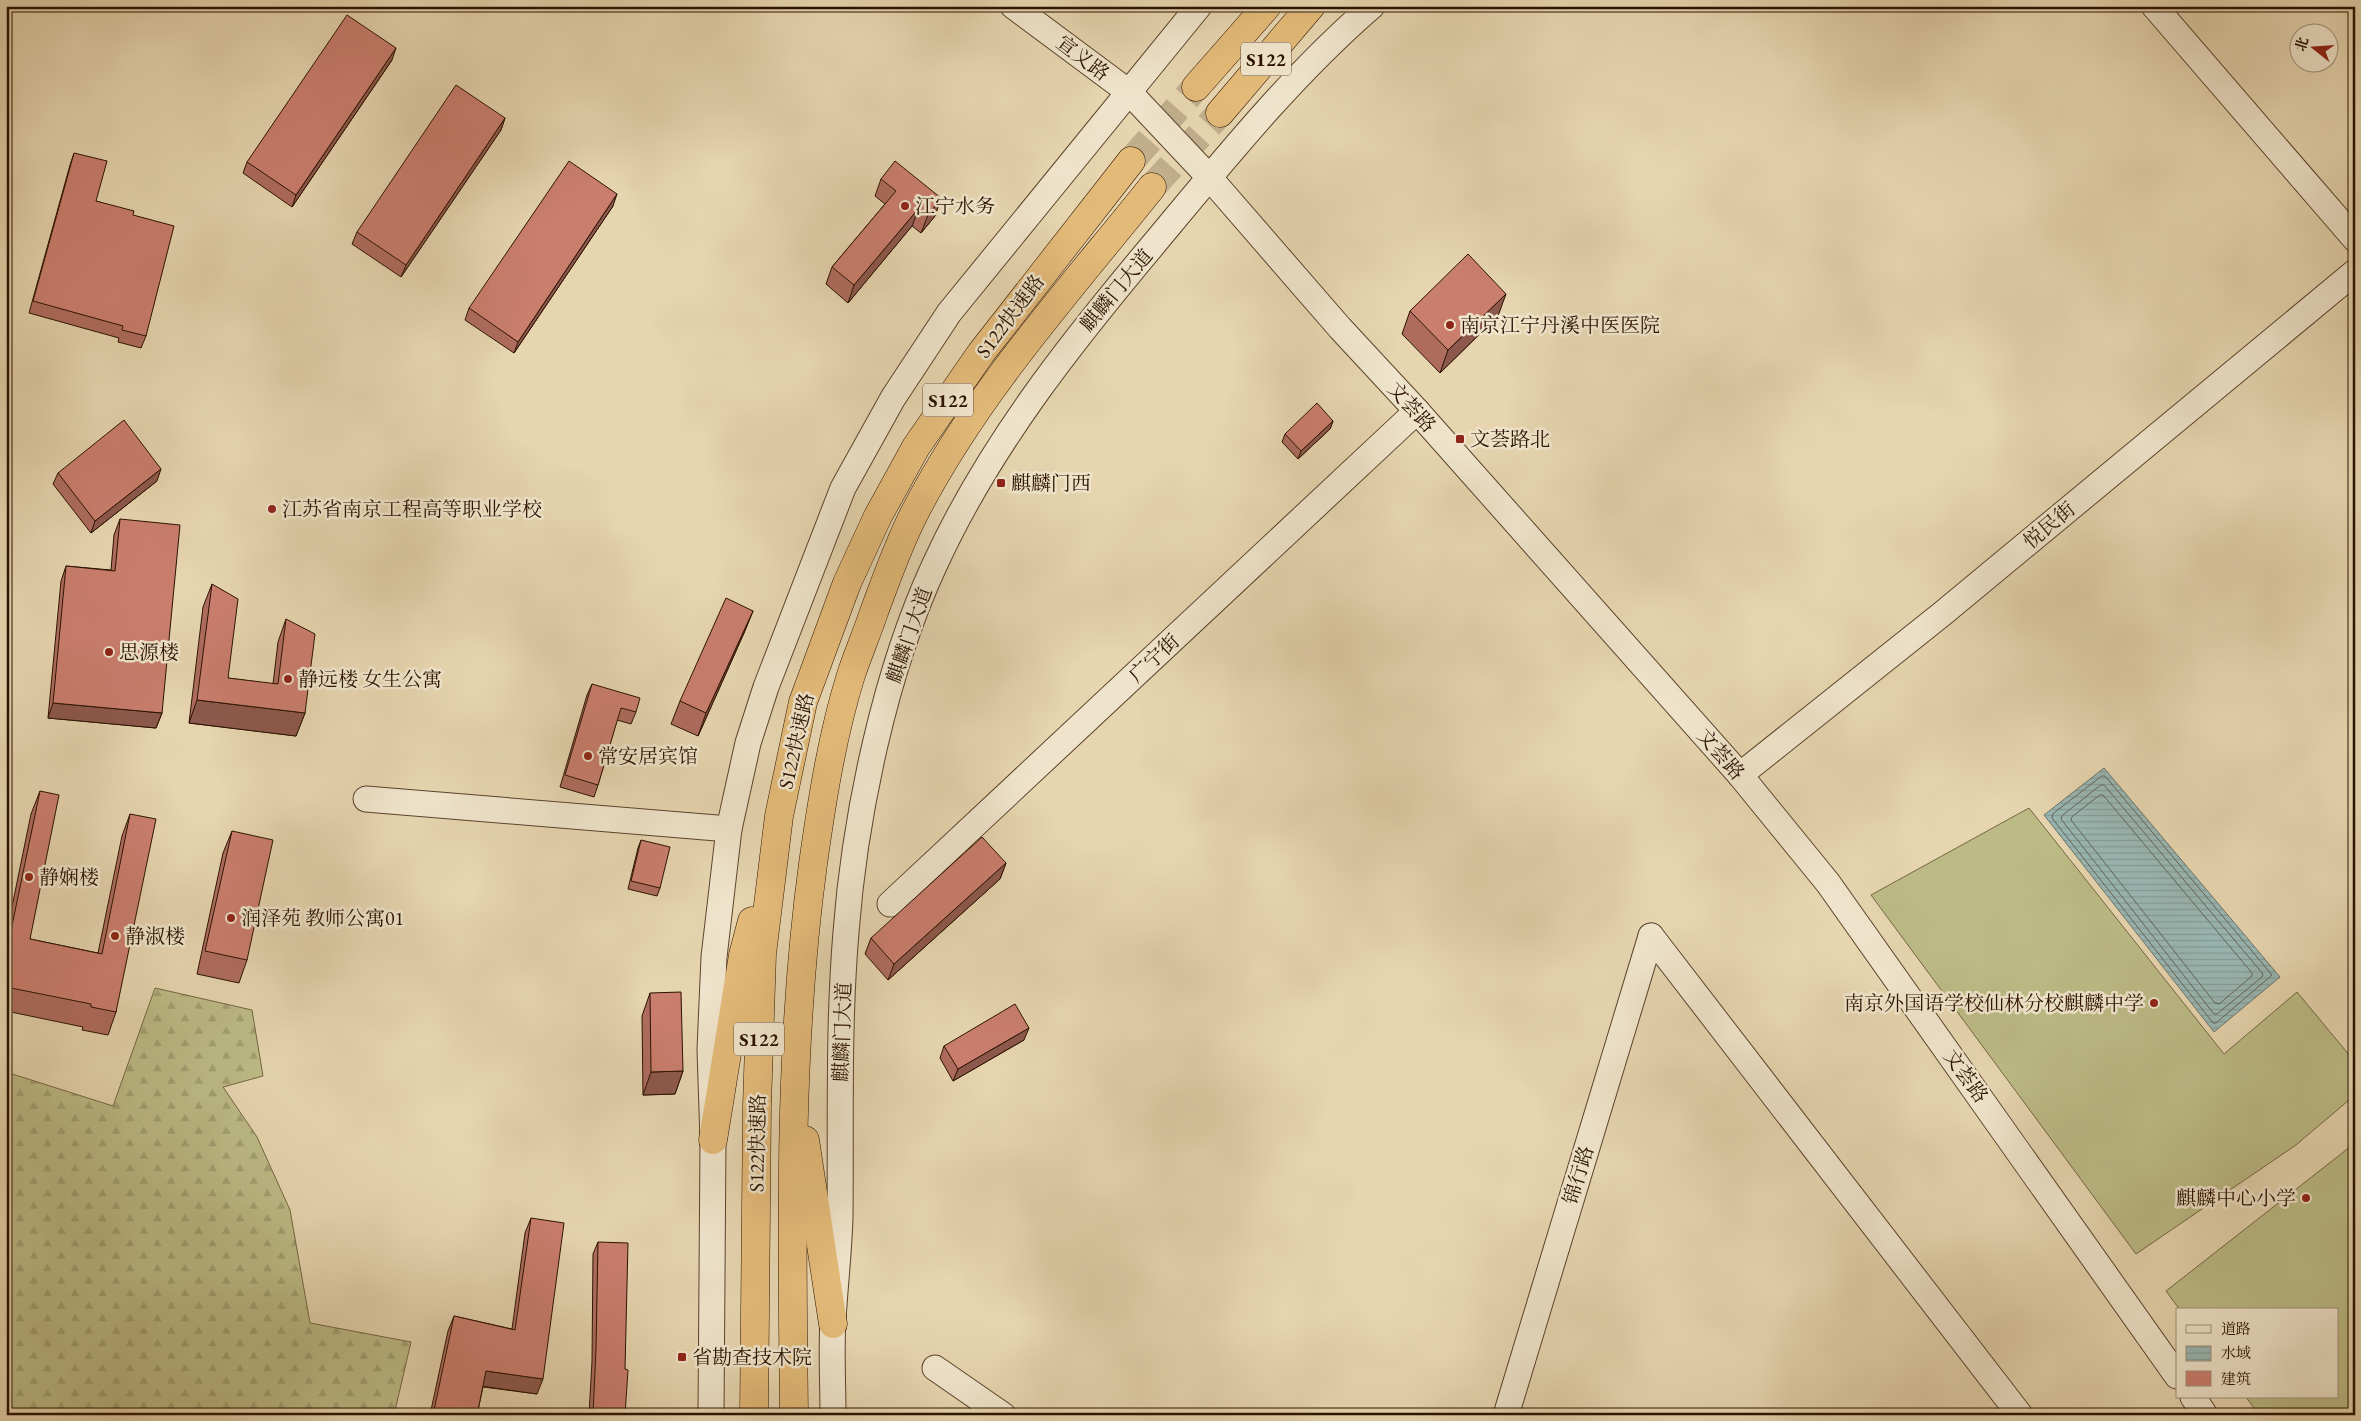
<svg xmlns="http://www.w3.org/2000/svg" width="2361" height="1421" viewBox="0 0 2361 1421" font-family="'EB Garamond','Noto Serif SC',serif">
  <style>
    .forest { fill: url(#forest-firs); stroke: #746643 }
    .garden { fill: #bcbb86; stroke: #746643 }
    .water { fill: url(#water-rules); stroke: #6d756b }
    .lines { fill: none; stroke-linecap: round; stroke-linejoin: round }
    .shore { stroke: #62645a; stroke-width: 1 }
    .highway-tunnel { stroke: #c1ae8c; stroke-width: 28; stroke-dasharray: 28 14; stroke-linecap: butt }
    .minor-casing { stroke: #5a432c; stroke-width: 27 }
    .highway-casing { stroke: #2b1200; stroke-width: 29 }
    .minor { stroke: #efe4cb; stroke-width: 25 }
    .highway { stroke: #e3ba78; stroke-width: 28 }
    .wall { fill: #ae6c5f; stroke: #2b1200 }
    .shaded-wall { fill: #8d584d; stroke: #2b1200 }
    .building { fill: #ca7e6e; stroke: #2b1200 }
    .poi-dot { fill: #8f2418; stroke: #efe4cb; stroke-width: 2 }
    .labels { text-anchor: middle; stroke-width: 5; stroke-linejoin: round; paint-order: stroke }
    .shield { fill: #efe4cb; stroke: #66513d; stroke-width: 1 }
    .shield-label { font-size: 19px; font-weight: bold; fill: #2b1200 }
    .street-label { font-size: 20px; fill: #2b1200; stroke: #efe4cb }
    .poi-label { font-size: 20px; fill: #2b1200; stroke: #efe4cb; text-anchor: start }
  </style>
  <defs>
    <pattern id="forest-firs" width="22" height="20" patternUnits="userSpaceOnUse" patternTransform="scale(1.25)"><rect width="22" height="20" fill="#bcbb86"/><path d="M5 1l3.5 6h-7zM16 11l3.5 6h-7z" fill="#a2a072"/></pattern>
    <pattern id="water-rules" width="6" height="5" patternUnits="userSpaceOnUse" patternTransform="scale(1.25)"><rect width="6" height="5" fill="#99b7b3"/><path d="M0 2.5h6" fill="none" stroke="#849c98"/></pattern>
  </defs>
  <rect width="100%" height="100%" fill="#e6d5af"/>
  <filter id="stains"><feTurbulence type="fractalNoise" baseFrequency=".004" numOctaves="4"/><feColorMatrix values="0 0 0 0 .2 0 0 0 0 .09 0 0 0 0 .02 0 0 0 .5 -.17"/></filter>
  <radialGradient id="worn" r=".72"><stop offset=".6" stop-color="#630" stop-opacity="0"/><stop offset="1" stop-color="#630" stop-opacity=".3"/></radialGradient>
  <!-- forest -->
  <path class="forest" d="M155,988L252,1010L263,1076L223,1087L257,1137L290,1210L310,1323L411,1342L394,1415H6V1072L113,1106Z"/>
  <!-- garden -->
  <g class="garden">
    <path d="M2029,808L2224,1054L2297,992L2355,1062V1095L2296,1145L2136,1254L1871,895Z"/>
    <path d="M2355,1143V1415H2259L2246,1397H2337V1310H2180L2166,1291Z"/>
  </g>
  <!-- water -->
  <path class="water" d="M2104,768L2280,977L2214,1032L2044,815Z"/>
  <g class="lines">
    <!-- shore -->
    <g class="shore">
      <path d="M2102,776H2105L2272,975L2216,1023H2213L2052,818L2053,814Z"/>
      <path d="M2101,785H2104L2263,974L2262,977L2217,1014H2214L2061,819L2062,816Z"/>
      <path d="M2100,795H2103L2252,973V976L2219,1004L2215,1003L2071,820L2072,817Z"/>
    </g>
    <!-- highway-tunnel -->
    <g class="highway-tunnel">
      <path d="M1131,161L1196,87"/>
      <path d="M1152,187L1220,113"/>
    </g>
    <!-- minor casing -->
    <g class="minor-casing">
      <g id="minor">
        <path d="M1013,6L1130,93L1209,177L1340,328L1417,411L1740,775L1828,883L2177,1376"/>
        <path d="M2154,6L2355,239"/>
        <path d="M1740,775L1942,614L2355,272"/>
        <path d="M366,799L729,829"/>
        <path d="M890,904L1417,411"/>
        <path d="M1651,936L2020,1415"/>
        <path d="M935,1368L1003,1415"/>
        <path d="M2193,1397L2205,1415"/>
        <path d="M711,1415L713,1140L710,1050L714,957L729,829L748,743L766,687L843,488L893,398L949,313L1199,6"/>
        <path d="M833,1415C833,1383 831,1351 833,1320C835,1285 839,1252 840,1217C841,1122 838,1027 846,932C855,815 885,671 935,564C989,446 1070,344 1153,245C1222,162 1291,76 1372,6"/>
        <path d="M1506,1415L1651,936"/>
      </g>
    </g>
    <!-- highway casing -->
    <g class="highway-casing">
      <g id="highway">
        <path d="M1196,87L1267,6"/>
        <path d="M1220,113L1311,6"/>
        <path d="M713,1140L743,955L752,921"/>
        <path d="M805,1140L833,1324"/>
        <path d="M754,1415L757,1106L762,954L779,816L803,702L847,583L878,516L916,447L981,353L1131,161"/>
        <path d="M794,1415C792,1230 788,1047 813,864C822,800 832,736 851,675C858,654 867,633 874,612C886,580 898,545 914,514C976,393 1068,292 1152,187"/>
      </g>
    </g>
    <!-- minor -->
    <use href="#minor" class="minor"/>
    <!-- highway -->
    <use href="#highway" class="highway"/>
  </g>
  <!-- wall -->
  <g class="wall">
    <path d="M392,60L292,207L243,173L247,162Z"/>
    <path d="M505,118L501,130L401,277L352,244L357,232Z"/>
    <path d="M74,153L96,201L133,215L146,336L141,348L118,342L119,338L29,313L70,165Z"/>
    <path d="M881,179L941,198L935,216L921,233L912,226L848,303L826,284L832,267L885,204L875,196Z"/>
    <path d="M613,206L514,353L465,320L469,308Z"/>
    <path d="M1410,311L1498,316L1440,373L1402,334Z"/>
    <path d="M1333,421L1330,429L1298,459L1282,442L1285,434Z"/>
    <path d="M58,473L157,481L91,533L53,484Z"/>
    <path d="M120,519L162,713L156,728L48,718L61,581L66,566L111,570L114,535Z"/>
    <path d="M212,584L228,678L273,684L278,642L286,619L305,713L296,736L189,723L203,607Z"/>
    <path d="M753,611L744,633L698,736L671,724L680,701Z"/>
    <path d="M592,684L636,712L631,724L617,720L598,785L594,797L560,787L587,695Z"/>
    <path d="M40,791L30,939L98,953L122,836L130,814L116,1012L108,1035L82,1030L83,1027L6,1011V936L31,814Z"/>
    <path d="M232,831L247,960L239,983L197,974L223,853Z"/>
    <path d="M641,840L660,888L657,896L628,889L638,848Z"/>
    <path d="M1006,863L1000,879L888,980L865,954L871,938Z"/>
    <path d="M650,993L683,1071L675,1094L643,1095L642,1016Z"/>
    <path d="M1024,1040L953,1081L940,1058L944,1046Z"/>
    <path d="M531,1218L537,1394L483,1387L477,1415H430L448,1331L454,1316L512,1329L525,1233Z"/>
    <path d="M598,1242L625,1369V1415H589L592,1361L593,1254Z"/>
  </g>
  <!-- shaded-wall -->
  <g class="shaded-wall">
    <path d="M396,48L392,60L292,207L296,195Z"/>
    <path d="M505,118L501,130L401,277L406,265Z"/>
    <path d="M617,194L613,206L514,353L518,342Z"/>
    <path d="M941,198L935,216L921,233L928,215Z"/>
    <path d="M919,208L912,226L848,303L854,285Z"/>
    <path d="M1506,294L1498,316L1440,373L1448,350Z"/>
    <path d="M1333,421L1330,429L1298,459L1301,451Z"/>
    <path d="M161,469L157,481L91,533L95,521Z"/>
    <path d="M753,611L744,633L698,736L706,713Z"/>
    <path d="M197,700L305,713L296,736L189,723Z"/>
    <path d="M53,703L162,713L156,728L48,718Z"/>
    <path d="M1006,863L1000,879L888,980L894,964Z"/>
    <path d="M1029,1028L1024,1040L953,1081L958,1069Z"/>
    <path d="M683,1071L675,1094L643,1095L651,1072Z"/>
    <path d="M486,1371L543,1379L537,1394L481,1386Z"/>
  </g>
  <!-- building -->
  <g class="building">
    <path d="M347,15L396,48L296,195L247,162Z"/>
    <path d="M456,85L505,118L406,265L357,232Z"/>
    <path d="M74,153L107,161L96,201L134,211L133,215L174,226L146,336L122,330L123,326L33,301Z"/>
    <path d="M569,161L617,194L518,342L469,308Z"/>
    <path d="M895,161L941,198L928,215L919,208L854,285L832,267L896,191L881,179Z"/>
    <path d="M1468,254L1506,294L1448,350L1410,311Z"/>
    <path d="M1317,403L1333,421L1301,451L1285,434Z"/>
    <path d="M124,420L161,469L95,521L58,473Z"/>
    <path d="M120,519L180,525L162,713L53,703L66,566L115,571Z"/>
    <path d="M212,584L238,599L228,678L278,684L286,619L315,634L305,713L197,700Z"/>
    <path d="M726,598L753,611L706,713L680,701Z"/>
    <path d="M592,684L640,698L636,712L621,708L598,785L565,775Z"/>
    <path d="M40,791L59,795L30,939L102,954L130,814L156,819L116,1012L91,1007V1004L6,987V939L9,940Z"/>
    <path d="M232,831L273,840L247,960L205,951Z"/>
    <path d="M982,837L1006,863L894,964L871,938Z"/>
    <path d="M641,840L670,847L660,888L631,881Z"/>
    <path d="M681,992L683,1071L651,1072L650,993Z"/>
    <path d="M1015,1004L1029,1028L958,1069L944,1046Z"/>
    <path d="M531,1218L564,1223L543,1379L486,1371L477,1415H433L454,1316L515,1330Z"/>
    <path d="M598,1242L628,1243L625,1369L628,1370L625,1415H593L596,1349Z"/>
  </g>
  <!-- markers -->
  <g class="poi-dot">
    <circle cx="905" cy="206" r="5"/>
    <circle cx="1450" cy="325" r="5"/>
    <rect x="1455" y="434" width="10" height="10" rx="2.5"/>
    <rect x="996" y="478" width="10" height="10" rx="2.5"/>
    <circle cx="272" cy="509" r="5"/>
    <circle cx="109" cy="652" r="5"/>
    <circle cx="288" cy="679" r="5"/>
    <circle cx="588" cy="756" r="5"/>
    <circle cx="29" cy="877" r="5"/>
    <circle cx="231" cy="918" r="5"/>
    <circle cx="115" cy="936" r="5"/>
    <circle cx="2154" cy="1003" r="5"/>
    <circle cx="2306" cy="1198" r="5"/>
    <rect x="677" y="1352" width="10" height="10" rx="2.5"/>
  </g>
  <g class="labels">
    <!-- shield labels -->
    <g class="shield">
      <rect x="1241" y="42.5" width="50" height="33" rx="4"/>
      <rect x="923" y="383.5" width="50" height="33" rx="4"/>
      <rect x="734" y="1022.5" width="50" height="33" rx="4"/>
    </g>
    <g class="shield-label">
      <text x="1266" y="66">S122</text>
      <text x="948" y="407">S122</text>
      <text x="759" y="1046">S122</text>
    </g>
    <!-- street labels -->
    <g class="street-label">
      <text transform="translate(1083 58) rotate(37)" y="7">宣义路</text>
      <text transform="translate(1116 290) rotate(-50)" y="7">麒麟门大道</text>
      <text transform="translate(1010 316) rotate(-53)" y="7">S122快速路</text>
      <text transform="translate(1412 407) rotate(48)" y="7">文荟路</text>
      <text transform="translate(2049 525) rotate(-40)" y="7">悦民街</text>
      <text transform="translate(909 635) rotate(-71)" y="7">麒麟门大道</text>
      <text transform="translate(1154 658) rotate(-43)" y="7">广宁街</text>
      <text transform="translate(796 741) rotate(-77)" y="7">S122快速路</text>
      <text transform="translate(1721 754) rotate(49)" y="7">文荟路</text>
      <text transform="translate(842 1032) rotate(-88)" y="7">麒麟门大道</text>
      <text transform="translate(1966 1076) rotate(54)" y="7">文荟路</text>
      <text transform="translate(757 1143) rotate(-89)" y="7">S122快速路</text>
      <text transform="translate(1578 1175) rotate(-73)" y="7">锦行路</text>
    </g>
    <!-- poi labels -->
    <g class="poi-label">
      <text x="915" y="213">江宁水务</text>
      <text x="1460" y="332">南京江宁丹溪中医医院</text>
      <text x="1470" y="446">文荟路北</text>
      <text x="1011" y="490">麒麟门西</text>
      <text x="282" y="516">江苏省南京工程高等职业学校</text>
      <text x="119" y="659">思源楼</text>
      <text x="298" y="686">静远楼 女生公寓</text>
      <text x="598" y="763">常安居宾馆</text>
      <text x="39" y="884">静娴楼</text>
      <text x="241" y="925">润泽苑 教师公寓01</text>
      <text x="125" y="943">静淑楼</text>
      <text x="2144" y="1010" text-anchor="end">南京外国语学校仙林分校麒麟中学</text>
      <text x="2296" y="1205" text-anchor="end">麒麟中心小学</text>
      <text x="692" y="1364">省勘查技术院</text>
    </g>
  </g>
  <!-- margin -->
  <rect width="2361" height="1421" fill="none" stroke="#e6d5af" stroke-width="25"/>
  <rect x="8" y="8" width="2346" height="1406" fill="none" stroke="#2b1200" stroke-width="2.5"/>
  <rect x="12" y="12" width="2336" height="1396" fill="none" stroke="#2b1200"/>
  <!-- legend -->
  <rect x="2176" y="1308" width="162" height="90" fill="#efe4cb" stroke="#a1907a"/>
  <rect x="2186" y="1325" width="25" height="8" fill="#efe4cb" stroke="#a1907a"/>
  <text x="2221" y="1334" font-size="15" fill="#2b1200">道路</text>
  <rect x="2186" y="1346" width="25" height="15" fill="url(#water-rules)" stroke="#a1907a"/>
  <text x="2221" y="1358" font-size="15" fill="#2b1200">水域</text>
  <rect x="2186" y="1371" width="25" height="15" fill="#ca7e6e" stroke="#a1907a"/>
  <text x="2221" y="1384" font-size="15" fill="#2b1200">建筑</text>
  <!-- north arrow -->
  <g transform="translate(2314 48) rotate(287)"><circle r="24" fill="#efe4cb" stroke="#a1907a"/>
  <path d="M0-4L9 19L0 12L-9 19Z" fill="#8f2418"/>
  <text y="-8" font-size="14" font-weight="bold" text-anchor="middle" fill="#2b1200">北</text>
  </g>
  <rect width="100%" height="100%" filter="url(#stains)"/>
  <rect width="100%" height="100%" fill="url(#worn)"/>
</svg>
